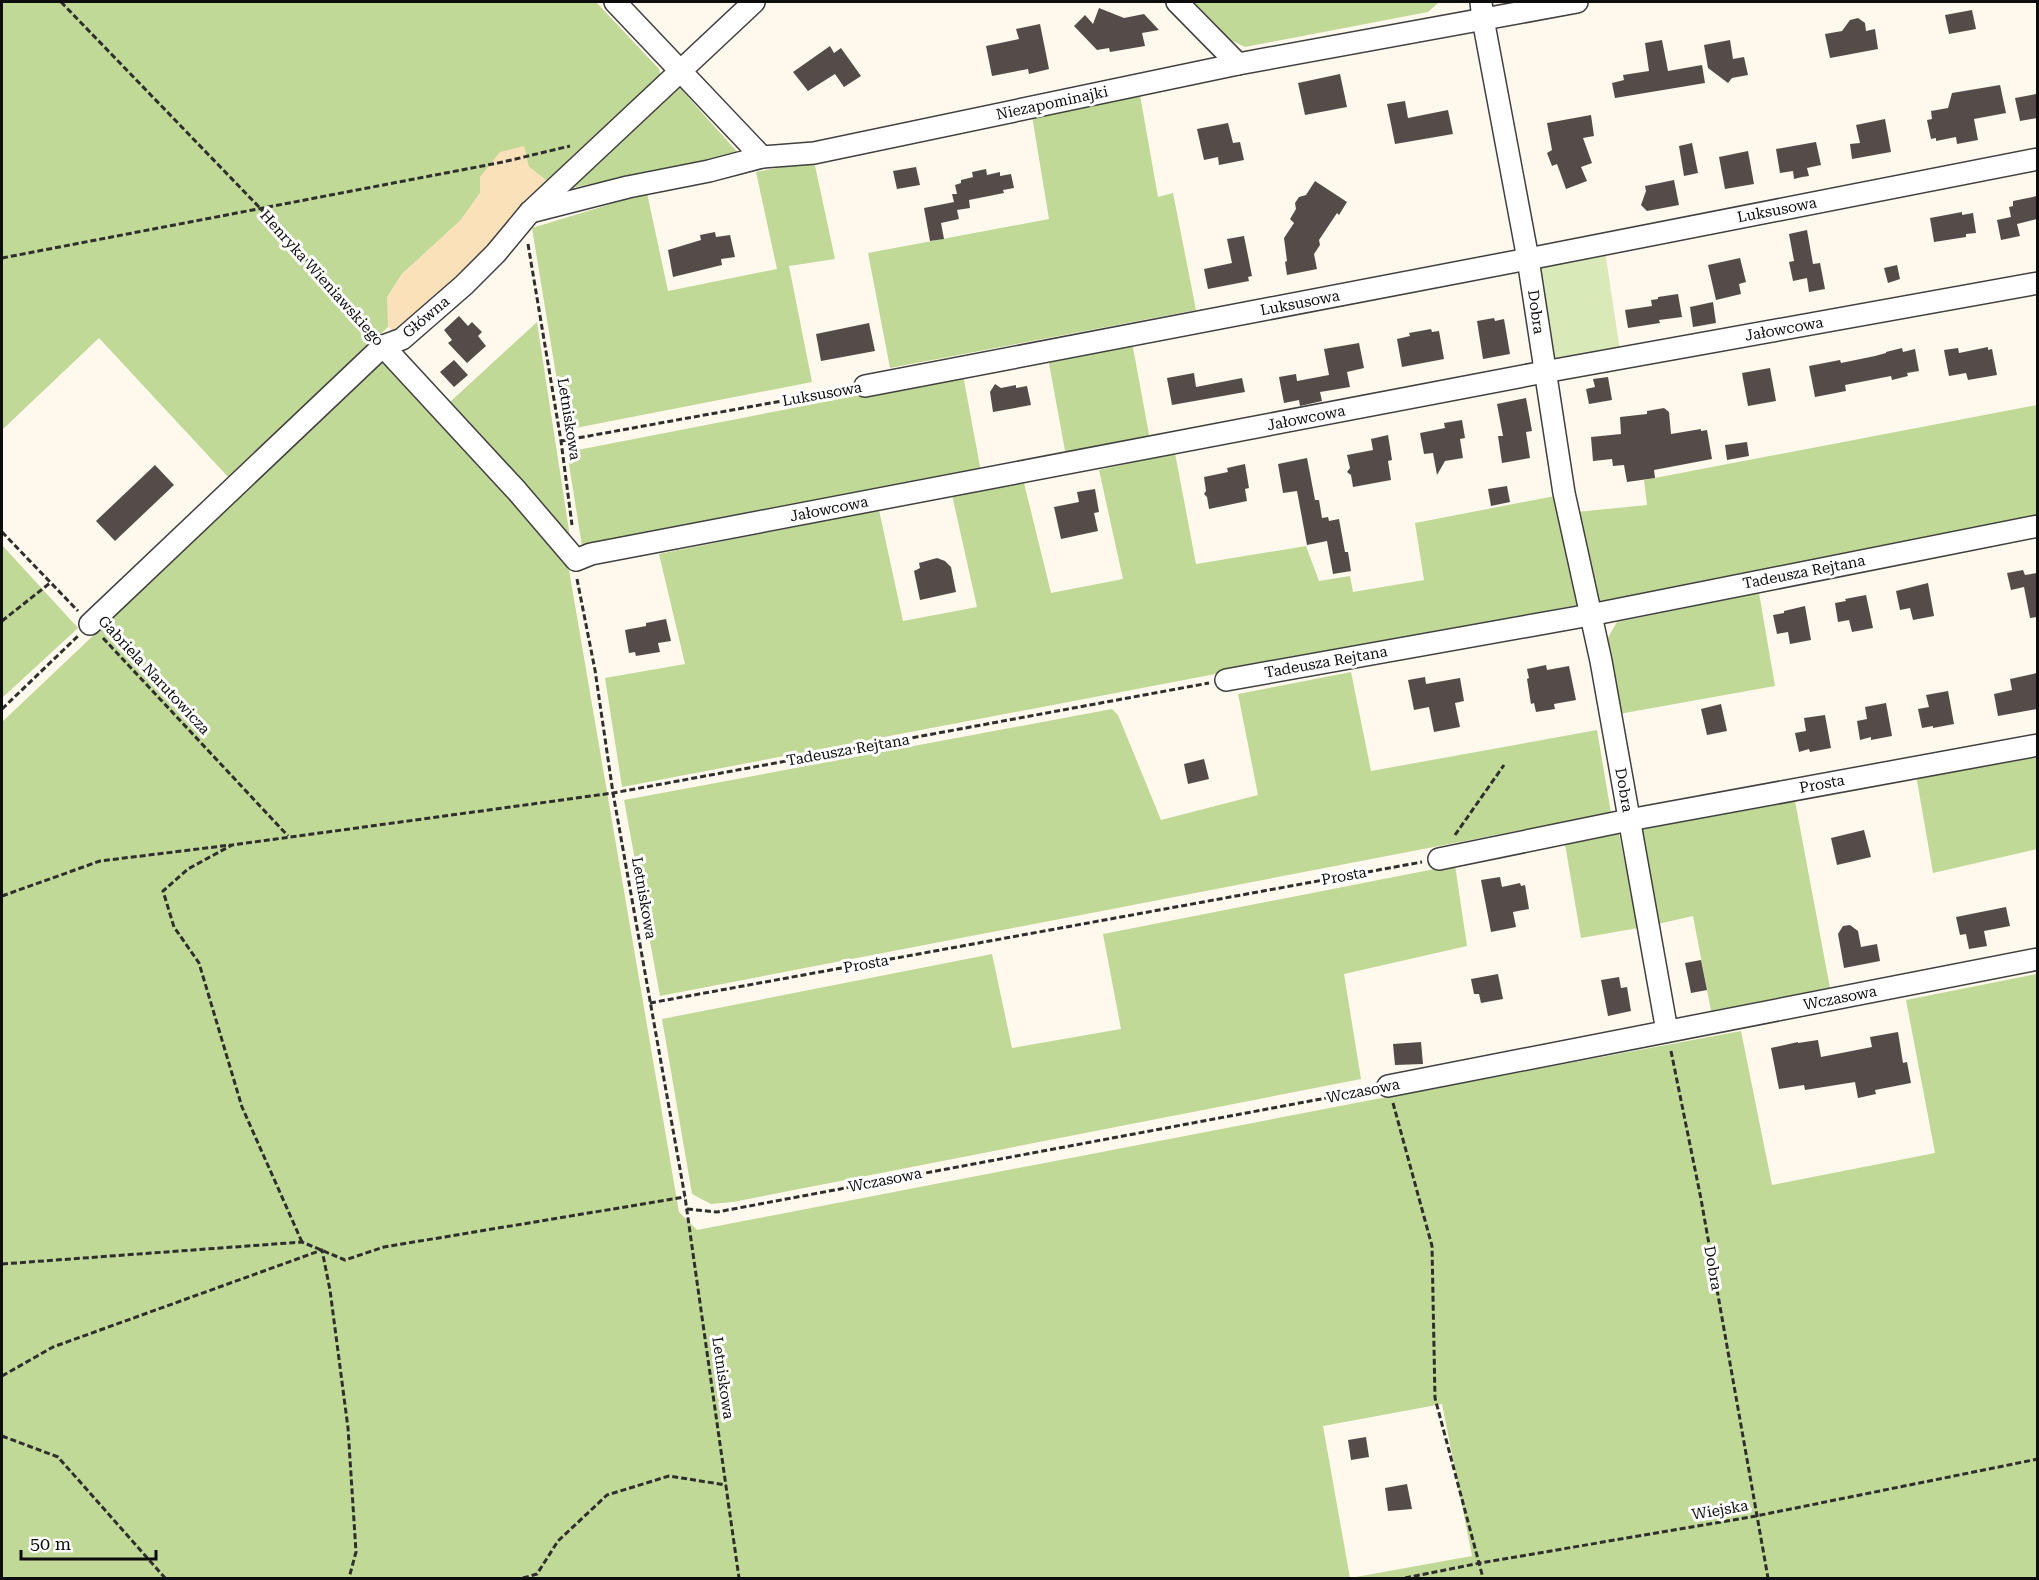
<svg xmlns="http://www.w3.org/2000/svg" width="2039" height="1580" viewBox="0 0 2039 1580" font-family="'Roboto Serif',serif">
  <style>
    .green { fill: #d9e9b7 }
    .forest { fill: #c0d996; fill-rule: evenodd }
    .sand { fill: #fae1b9 }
    .building { fill: #554c49 }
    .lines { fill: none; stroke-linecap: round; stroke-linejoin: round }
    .minor-casing { stroke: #404040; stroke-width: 24 }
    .path { stroke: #2f2f2f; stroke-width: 3; stroke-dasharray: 6 3; stroke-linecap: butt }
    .minor { stroke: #fff; stroke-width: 21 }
    .labels { text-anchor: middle; stroke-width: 6; stroke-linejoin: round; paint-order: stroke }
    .street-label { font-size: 15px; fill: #0d0d0d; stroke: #fff }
  </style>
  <rect width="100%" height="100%" fill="#fff8ed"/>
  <!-- green -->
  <path class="green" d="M1605,251L1620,351L1552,362L1536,265Z"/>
  <!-- forest -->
  <g class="forest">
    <path d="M2,2H596L659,69L661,80L551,184L529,167L480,177V193L461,220L402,274L388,296V327L229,478L99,338L2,430Z"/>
    <path d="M1189,2H1439L1428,12L1245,47L1222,36Z"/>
    <path d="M679,87L740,155L571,188Z"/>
    <path d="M1140,95L1158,197L1173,193L1196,310L890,368L868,253L1049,219L1032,116Z"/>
    <path d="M814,161L835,259L789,266L812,382L565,430L532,228L647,193L668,291L777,269L756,172Z"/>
    <path d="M537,322L570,537L450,402Z"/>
    <path d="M1132,342L1150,440L1066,456L1048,358Z"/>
    <path d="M382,362L555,547L569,570L679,1212L697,1230L1366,1101L1741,1031L1772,1185L1935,1153L1906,1000L2037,974V1578H2V722ZM1442,1404L1472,1556L1350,1578L1323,1426Z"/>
    <path d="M963,375L981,472L582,546L567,452Z"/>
    <path d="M2037,405V517L1598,602L1577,512L1647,505L1644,480Z"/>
    <path d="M1175,453L1196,564L1306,546L1319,581L1350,576L1353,592L1424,580L1415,523L1555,496L1577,605L622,787L605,678L685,664L659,554L879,510L903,621L977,607L952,495L1024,483L1051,593L1123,579L1099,470Z"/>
    <path d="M2,545L78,628L2,698Z"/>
    <path d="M1759,593L1775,686L1619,714L1606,641L1617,622Z"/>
    <path d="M1351,672L1371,771L1597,730L1611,813L660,996L624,800L1112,709L1118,715L1161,820L1258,795L1238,694Z"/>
    <path d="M2037,752V849L1933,873L1916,775Z"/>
    <path d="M1795,801L1830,988L1711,1011L1693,916L1658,924L1639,830Z"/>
    <path d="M1619,834L1638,928L1581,938L1565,844Z"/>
    <path d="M1455,865L1467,946L1344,974L1361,1079L733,1202L711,1204L692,1194L662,1019L992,954L1012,1048L1121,1029L1103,934Z"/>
  </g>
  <!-- sand -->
  <path class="sand" d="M524,146L529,167L551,184L496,243L397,333L388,327L387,297L402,274L461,220L480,193V177L500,152Z"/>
  <!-- building -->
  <g class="building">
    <path d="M1099,8L1124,18L1144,14L1159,30L1142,33L1145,46L1110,52L1109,48L1097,50L1074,26L1085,15L1093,24Z"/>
    <path d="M1972,10L1976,29L1949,34L1945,15Z"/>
    <path d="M1858,18L1865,23L1866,31L1875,29L1878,49L1830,58L1825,34L1842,31L1850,20Z"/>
    <path d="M1040,24L1049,69L1029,74L1028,69L992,76L986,46L1019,39L1016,29Z"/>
    <path d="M1662,40L1668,71L1702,65L1705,83L1615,98L1612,83L1624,80L1623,75L1649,71L1645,43Z"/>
    <path d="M1730,40L1733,59L1744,57L1748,75L1732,78L1728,83L1708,68L1704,45Z"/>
    <path d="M830,46L834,53L841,48L861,76L844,87L835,74L808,91L793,72Z"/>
    <path d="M1340,74L1347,107L1305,115L1298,83Z"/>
    <path d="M2000,85L2006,113L1974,119L1978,140L1957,144L1956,137L1936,141V138L1931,139L1927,120L1932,119L1931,111L1948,108L1952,93Z"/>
    <path d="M2036,94L2037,118L2020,121L2015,98Z"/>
    <path d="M1405,101L1408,118L1448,110L1453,134L1395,144L1387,104Z"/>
    <path d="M1591,115L1594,136L1583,138L1592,163L1581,167L1587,181L1566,189L1557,164L1552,166L1547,153L1552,150L1547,123Z"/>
    <path d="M1885,119L1891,152L1852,159L1850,144L1860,143L1856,125Z"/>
    <path d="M1228,123L1233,143L1240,142L1244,160L1219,165L1218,157L1204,160L1197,129Z"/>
    <path d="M1816,142L1821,165L1807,168L1809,176L1802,177L1794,179L1793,171L1780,173L1776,149Z"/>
    <path d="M1692,143L1698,173L1684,176L1679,146Z"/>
    <path d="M1748,151L1754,184L1725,189L1719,157Z"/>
    <path d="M916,167L920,185L897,189L893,171Z"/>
    <path d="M986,169L987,175L1000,172V176L1011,174L1014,188L1003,190L1004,193L969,200L970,208L957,210L959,219L941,223L944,239L930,241L924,208L954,202L952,194H957L955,185L961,183V180L973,177L972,172Z"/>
    <path d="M1674,180L1679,205L1647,211L1641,205L1646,191L1645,186Z"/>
    <path d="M1315,181L1347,202L1339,215L1337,213L1319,240L1320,245L1314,254L1317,269L1287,275L1285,262L1287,261L1284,238L1294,223L1290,219L1296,209L1295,203L1299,197L1306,195Z"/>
    <path d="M2037,196V219L2017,224L2020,236L2001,240L1997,220L2011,217L2009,207L2013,206V201Z"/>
    <path d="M1962,212V215L1973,213L1976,233L1966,234V237L1934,242L1930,218Z"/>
    <path d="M1807,230L1813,264L1820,263L1825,289L1809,292L1807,278L1793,281L1789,262L1794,261L1789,234Z"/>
    <path d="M715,232L716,237L730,235L735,257L721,259L722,265L673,277L668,250L701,240L700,235Z"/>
    <path d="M1244,236L1252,276L1248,277L1249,281L1208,289L1204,269L1232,263L1227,239Z"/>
    <path d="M1740,258L1746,282L1739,284L1741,294L1716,300L1708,265Z"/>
    <path d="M1897,265L1900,279L1888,283L1884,268Z"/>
    <path d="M1678,294L1682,317L1659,320L1660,323L1628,328L1625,310L1652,306L1651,300L1658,299V297Z"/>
    <path d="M1713,302L1716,323L1693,327L1690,307Z"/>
    <path d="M459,316L468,326L472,322L482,332L478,336L486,346L467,363L448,343L452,340L444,330Z"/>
    <path d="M1494,318L1495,321L1504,319L1510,354L1483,359L1477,321Z"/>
    <path d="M869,323L875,351L821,361L816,334Z"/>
    <path d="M1431,329L1432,332L1439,331L1444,359L1402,367L1397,339L1410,336L1409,333Z"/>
    <path d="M1359,343L1364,368L1347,372L1350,387L1320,392L1322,401L1300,406L1299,400L1284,403L1279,377L1296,374L1297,381L1329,375L1324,349Z"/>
    <path d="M1988,347V350L1992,349L1997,375L1968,380L1966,373L1949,376L1944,350L1958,348L1959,353Z"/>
    <path d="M1902,348L1903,352L1915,349L1919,371L1907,373L1908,376L1892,380L1891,376L1845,385L1846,391L1815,397L1809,366L1840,360L1841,363L1875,356L1886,353V352Z"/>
    <path d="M454,360L468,375L454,387L440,372Z"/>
    <path d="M1770,368L1776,401L1748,406L1742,373Z"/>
    <path d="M1194,373L1196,387L1242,378L1245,392L1172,405L1167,378Z"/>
    <path d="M1608,377L1612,400L1589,404L1586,389L1595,387L1593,379Z"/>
    <path d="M995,384L1001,388L1016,385V388L1027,386L1031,405L993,412L990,392Z"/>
    <path d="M1526,398L1532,431L1526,432L1530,458L1502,463L1498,436H1503L1497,404Z"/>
    <path d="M1664,408L1669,412L1671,434L1701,429V431L1707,430L1712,459L1654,470L1655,478L1627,482L1624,465L1613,466L1612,459L1593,461L1591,437L1621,434L1620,417L1647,414V411Z"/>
    <path d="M1462,420L1465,438L1460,439L1463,458L1445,461L1437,475L1433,453L1424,454L1420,433L1445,428L1444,423Z"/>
    <path d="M1388,435L1392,460L1388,461L1391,480L1353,487L1351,475L1347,472L1350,468L1347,455L1373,450L1371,439Z"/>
    <path d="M1747,442L1749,456L1727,460L1725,445Z"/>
    <path d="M1307,458L1315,500H1319L1322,518L1328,517L1329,521L1339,519L1345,552H1348L1351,571L1333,574L1327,541L1307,545L1297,491L1283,493L1278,464Z"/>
    <path d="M1245,464L1249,488L1245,489L1247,501L1209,509L1207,497L1204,494L1206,491L1204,477L1228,472L1227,468Z"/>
    <path d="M155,465L174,485L115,541L96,521Z"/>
    <path d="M1507,486L1510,502L1491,506L1488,489Z"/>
    <path d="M1095,489L1099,512L1094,513L1098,531L1061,539L1054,507L1079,502L1077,492Z"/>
    <path d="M937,558L945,561L951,567L956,592L920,600L914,571L920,568L919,563Z"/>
    <path d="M2023,570L2025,575L2037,573V617L2030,618L2024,587L2011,590L2007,573Z"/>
    <path d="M1928,583L1934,616L1913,620L1910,608L1900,610L1896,591Z"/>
    <path d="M1866,595L1873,628L1852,632L1849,620L1838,622L1835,603L1846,601L1845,599Z"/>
    <path d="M1805,606L1811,640L1790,644L1788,632L1777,634L1773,615L1784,613V611Z"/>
    <path d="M666,619L671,641L658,643L660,652L636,656L635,652L629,653L625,630L646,626V623Z"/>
    <path d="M1546,665L1547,670L1569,666L1576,700L1554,704L1555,709L1536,712L1534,703L1531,704L1527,679L1529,678L1527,669Z"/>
    <path d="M2037,673V709L1998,716L1994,694L2012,690L2010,679Z"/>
    <path d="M1425,677L1426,684L1460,678L1464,701L1455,703L1460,727L1434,732L1429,707L1414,710L1408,680Z"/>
    <path d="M1948,691L1954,724L1933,728V726L1922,728L1918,709L1929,707L1926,695Z"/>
    <path d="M1886,703L1892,736L1871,740V737L1860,740L1857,721L1867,719L1865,707Z"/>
    <path d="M1721,704L1727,731L1707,735L1701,709Z"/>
    <path d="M1825,715L1831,748L1810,752L1809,749L1799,752L1795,733L1806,731L1804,718Z"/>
    <path d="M1204,759L1209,779L1188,784L1184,764Z"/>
    <path d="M1864,830L1871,857L1837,865L1831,838Z"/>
    <path d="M1500,877L1502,887L1520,883L1521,886L1525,885L1529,909L1513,912L1516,927L1491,932L1481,880Z"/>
    <path d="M2006,907L2010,926L1984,931L1987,946L1969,949L1966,934L1960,935L1956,917Z"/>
    <path d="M1850,925L1858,931L1861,947L1877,944L1880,961L1844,968L1838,934L1843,926Z"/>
    <path d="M1701,960L1707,990L1691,993L1685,963Z"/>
    <path d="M1498,974L1503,999L1481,1003L1479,994H1474L1471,979Z"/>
    <path d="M1619,977L1621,988L1627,987L1631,1011L1608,1016L1601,980Z"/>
    <path d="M1898,1032L1903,1063L1907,1062L1911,1083L1875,1090L1876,1094L1858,1098L1855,1082L1805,1090L1804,1085L1779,1089L1771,1048L1798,1042V1043L1818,1040L1821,1057L1872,1047L1870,1037Z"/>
    <path d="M1421,1042L1423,1064L1395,1065L1393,1044Z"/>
    <path d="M1366,1437L1369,1457L1351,1460L1348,1440Z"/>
    <path d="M1407,1484L1412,1509L1388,1511L1385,1488Z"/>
  </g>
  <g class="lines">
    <!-- minor casing -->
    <g class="minor-casing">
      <g id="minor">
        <path d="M615,2L762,157"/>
        <path d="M1177,2L1238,64"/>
        <path d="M1481,2L1483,19L1528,259L1564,493L1601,661L1667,1031"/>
        <path d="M530,212L628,187L709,171L762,157L814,153L1238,64L1577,2"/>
        <path d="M383,346L517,491L576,560L591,554L1544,372L2038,283"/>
        <path d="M865,386L1528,259L2038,159"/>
        <path d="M90,624L383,346L402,339L464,285L496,253L530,212L754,2"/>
        <path d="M1226,680L1590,615L2038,526"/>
        <path d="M1439,859L1629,820L2038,745"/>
        <path d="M1388,1086L2038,959"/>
      </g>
    </g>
    <!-- path -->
    <g class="path">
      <path d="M61,2L260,208L372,333"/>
      <path d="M528,244L561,441L572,525"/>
      <path d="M2,258L503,162L570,146"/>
      <path d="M561,441L848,389"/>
      <path d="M2,532L78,611"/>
      <path d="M577,579L595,670L613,793L685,1197L739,1578"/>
      <path d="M2,621L50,583"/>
      <path d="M103,638L288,836"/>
      <path d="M2,709L78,636"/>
      <path d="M1455,835L1504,765"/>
      <path d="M2,896L100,861L231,845"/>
      <path d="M650,1003L1422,862"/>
      <path d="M1671,1051L1701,1199L1768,1578"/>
      <path d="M1393,1103L1432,1246L1435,1398L1483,1578"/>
      <path d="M687,1209L717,1212L1369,1090"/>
      <path d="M302,1242L242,1107L199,963L174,927L163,891L188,869L232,845L613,793L1209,683"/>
      <path d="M2,1264L302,1242L345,1260L384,1247L685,1197"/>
      <path d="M2,1376L53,1347L322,1250L330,1290L348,1428L356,1552L349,1578"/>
      <path d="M2,1436L58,1457L165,1578"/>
      <path d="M523,1578L537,1574L558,1541L607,1495L669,1476L726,1485"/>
      <path d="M1405,1578L1480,1563L1756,1516L2038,1459"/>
    </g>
    <!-- minor -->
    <use href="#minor" class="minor"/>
  </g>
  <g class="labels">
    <!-- street labels -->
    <g class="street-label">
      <text transform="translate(1052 103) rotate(-12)" y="5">Niezapominajki</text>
      <text transform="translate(1777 210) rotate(-11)" y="5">Luksusowa</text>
      <text transform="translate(322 278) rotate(48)" y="5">Henryka Wieniawskiego</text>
      <text transform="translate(1300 303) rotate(-11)" y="5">Luksusowa</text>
      <text transform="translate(1536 312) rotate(82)" y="5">Dobra</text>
      <text transform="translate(426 317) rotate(-40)" y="5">Główna</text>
      <text transform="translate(1784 329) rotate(-10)" y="5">Jałowcowa</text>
      <text transform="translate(822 394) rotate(-10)" y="5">Luksusowa</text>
      <text transform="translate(1306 418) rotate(-11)" y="5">Jałowcowa</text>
      <text transform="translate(569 419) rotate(81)" y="5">Letniskowa</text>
      <text transform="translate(829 509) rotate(-11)" y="5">Jałowcowa</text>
      <text transform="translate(1804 572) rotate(-11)" y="5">Tadeusza Rejtana</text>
      <text transform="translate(1326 662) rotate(-10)" y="5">Tadeusza Rejtana</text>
      <text transform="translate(154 675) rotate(47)" y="5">Gabriela Narutowicza</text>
      <text transform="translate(848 750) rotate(-10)" y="5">Tadeusza Rejtana</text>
      <text transform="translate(1822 784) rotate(-10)" y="5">Prosta</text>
      <text transform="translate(1624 790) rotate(80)" y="5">Dobra</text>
      <text transform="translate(1344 876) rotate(-10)" y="5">Prosta</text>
      <text transform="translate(644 898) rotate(80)" y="5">Letniskowa</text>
      <text transform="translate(866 964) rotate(-10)" y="5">Prosta</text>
      <text transform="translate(1840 998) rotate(-11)" y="5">Wczasowa</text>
      <text transform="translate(1363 1091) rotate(-11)" y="5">Wczasowa</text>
      <text transform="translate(885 1180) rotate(-11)" y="5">Wczasowa</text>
      <text transform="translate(1713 1268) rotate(80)" y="5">Dobra</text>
      <text transform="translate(723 1378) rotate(82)" y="5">Letniskowa</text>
      <text transform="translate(1720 1510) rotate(-10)" y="5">Wiejska</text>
    </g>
  </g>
  <!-- border -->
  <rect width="2039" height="1580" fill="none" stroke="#0d0d0d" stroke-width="6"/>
  <!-- scale -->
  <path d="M21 1550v9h135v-9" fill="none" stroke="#0d0d0d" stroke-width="3"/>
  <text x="30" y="1550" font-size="18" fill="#0d0d0d" stroke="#ffffff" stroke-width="4.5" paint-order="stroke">50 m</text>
</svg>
